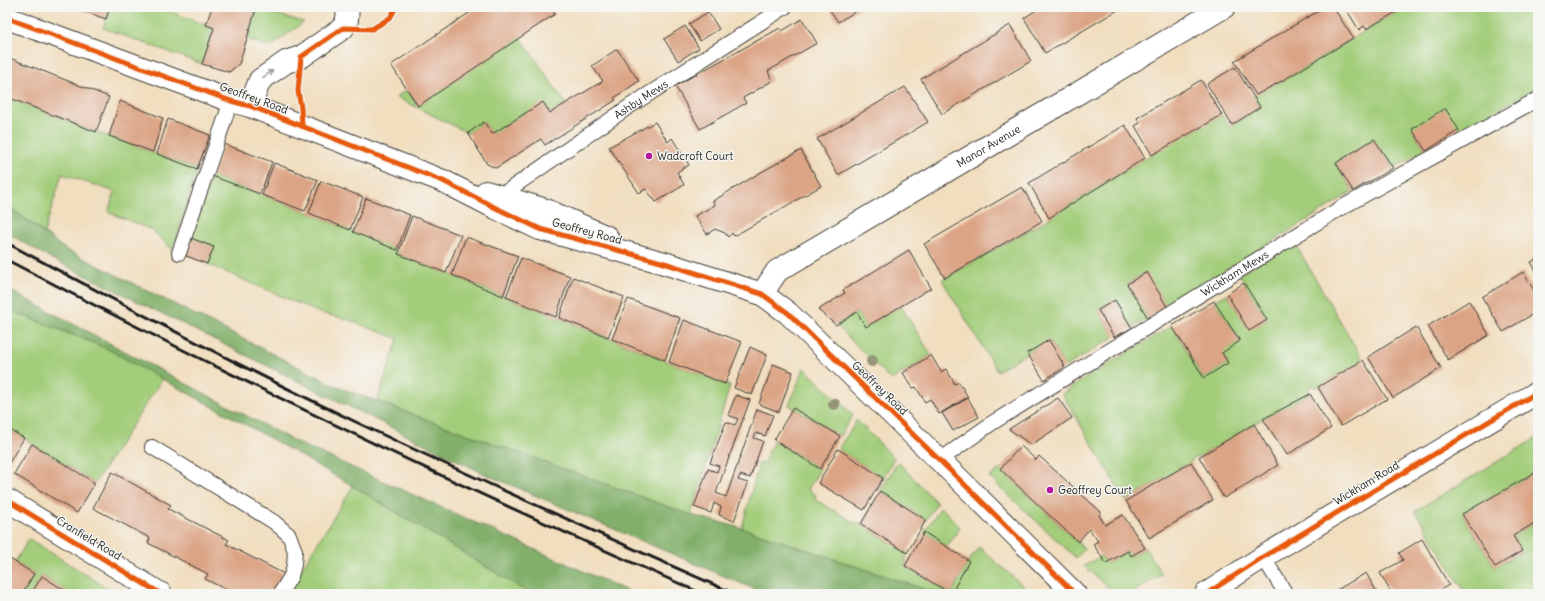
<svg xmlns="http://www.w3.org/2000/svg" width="1545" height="601" viewBox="0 0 1545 601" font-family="Delius,sans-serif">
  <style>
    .green { fill: #a3cd7a; stroke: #60744b }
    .forest { fill: #82b06a; stroke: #4f6643 }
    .building { fill: #dba485 }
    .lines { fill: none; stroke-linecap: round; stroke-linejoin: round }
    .lane-casing { stroke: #3c3934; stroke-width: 16 }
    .street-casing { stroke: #3c3934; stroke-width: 24 }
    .secondary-casing { stroke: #3c3934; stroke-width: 24 }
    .lane { stroke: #fff; stroke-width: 14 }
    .street { stroke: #fff; stroke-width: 22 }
    .secondary { stroke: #fff; stroke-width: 22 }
    .rail { stroke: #1c1c1c; stroke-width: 3 }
    .cycleway-casing { stroke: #f6f6f2; stroke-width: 8 }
    .cycleway { stroke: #e8590c; stroke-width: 5 }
    .tree { fill: #969578 }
    .oneway { stroke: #999 }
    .poi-dot { fill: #b5179e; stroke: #f6f6f2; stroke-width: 1.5 }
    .labels { text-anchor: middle; stroke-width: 3; stroke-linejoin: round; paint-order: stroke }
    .street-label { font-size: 11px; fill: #1c1c1c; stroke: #f6f6f2 }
    .poi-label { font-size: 11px; fill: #1c1c1c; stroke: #f6f6f2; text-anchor: start }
  </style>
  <rect width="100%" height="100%" fill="#f6f6f2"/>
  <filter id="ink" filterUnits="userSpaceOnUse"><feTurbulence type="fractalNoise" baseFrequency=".025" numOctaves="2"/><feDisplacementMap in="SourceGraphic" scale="8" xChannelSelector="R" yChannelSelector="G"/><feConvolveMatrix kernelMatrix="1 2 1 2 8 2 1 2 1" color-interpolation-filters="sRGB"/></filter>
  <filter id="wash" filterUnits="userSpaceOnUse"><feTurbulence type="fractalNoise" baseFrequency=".012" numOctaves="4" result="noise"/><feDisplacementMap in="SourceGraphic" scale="16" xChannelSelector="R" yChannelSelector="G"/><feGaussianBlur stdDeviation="0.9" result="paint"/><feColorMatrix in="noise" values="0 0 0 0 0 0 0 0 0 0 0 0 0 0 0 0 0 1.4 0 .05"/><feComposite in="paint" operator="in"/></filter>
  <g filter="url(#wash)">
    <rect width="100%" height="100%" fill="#f1debf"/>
    <!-- green -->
    <g class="green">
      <path d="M110,7H158L214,28L202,64L103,28Z"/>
      <path d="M1405,7H1538V87L1477,122L1459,130L1412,129L1426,151L1393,168L1374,139L1336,163L1353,191L1324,210L1249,255L1167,307L1146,272L1127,284L1148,318L1132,328L1114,300L1098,310L1114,337L1065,367L1049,340L997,371L942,280L1045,221L1145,158L1222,115L1230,127L1260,107L1253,96L1287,78Z"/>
      <path d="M256,9L304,22L270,47L247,39Z"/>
      <path d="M520,37L566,104L550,113H525L492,134L484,122L468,133L396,97L407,90L418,106Z"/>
      <path d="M7,97L103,135L109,136L197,169L173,250L152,230L108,212L115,192L62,174L44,233L7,205Z"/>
      <path d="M212,176L305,211L397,250L398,254L730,386L691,515L377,402L398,339L346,319L320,313L207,264L214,247L191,238Z"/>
      <path d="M1294,242L1363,360L1318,387L1308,386L1310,394L1259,421L1199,457L1194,458L1191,462L1126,501L1062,394L1095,372L1172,326L1203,378L1228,363L1222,353L1240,340L1214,301L1227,294L1249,330L1267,320L1239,274Z"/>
      <path d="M901,306L931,355L891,380L836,325L857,312L866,327Z"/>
      <path d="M7,309L106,348L162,379L95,483L7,428Z"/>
      <path d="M804,368L853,415L840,436L789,405Z"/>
      <path d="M857,420L894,458L883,478L838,449Z"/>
      <path d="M1538,437V471L1462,514L1495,567L1522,552L1513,536L1538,521V544L1531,549L1538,561V594H1466L1415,511Z"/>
      <path d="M774,440L820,469L808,490L816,495L814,499L857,524H861L907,553L905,566L951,594L969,561L979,547L1032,594H938L742,528L759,463L763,464Z"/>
      <path d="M898,462L937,503L926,520L880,491Z"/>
      <path d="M1000,469L1085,549L1076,558L989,477Z"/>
      <path d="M353,486L531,594H286Z"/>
      <path d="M941,507L960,527L947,547L924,532Z"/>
      <path d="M29,539L117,594H71L42,576L31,594H22L34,574L15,562Z"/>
      <path d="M1145,548L1162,574L1130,594H1115L1084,566L1101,556L1106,563L1128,551L1131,556Z"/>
    </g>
    <!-- forest -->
    <g class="forest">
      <path d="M7,205L65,249L340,388L691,515L742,528L938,594H766L485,474L50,258L7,233Z"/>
      <path d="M7,289L298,443L634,594H531L353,486L268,437L120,356L106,348L7,309Z"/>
    </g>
    <g id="blocks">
      <!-- building -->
      <g class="building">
        <path d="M72,7H110L106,19Z"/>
        <path d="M212,7L219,9L220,7H249L256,9L239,64L229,72L202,64L214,28L206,25Z"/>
        <path d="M478,7H550L555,14L418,106L391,65Z"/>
        <path d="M828,7H863L838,22Z"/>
        <path d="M1041,7H1123L1045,53L1024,18Z"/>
        <path d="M1325,7H1333L1353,38L1287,78L1256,95L1234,61Z"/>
        <path d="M1345,7H1405L1366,29L1364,26L1359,30Z"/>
        <path d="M708,12L719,29L700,41L689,24Z"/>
        <path d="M802,19L817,43L768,71L772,81L743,98L746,103L700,129L675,86L780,28L782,31Z"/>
        <path d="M1010,25L1031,61L942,114L921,79Z"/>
        <path d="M685,26L699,48L678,61L664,39Z"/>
        <path d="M617,49L639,81L614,98L616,100L545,145L541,139L496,168L487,164L468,133L484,122L492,134L543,102L550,113L603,81L592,66Z"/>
        <path d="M7,57L109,97L96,132L7,97Z"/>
        <path d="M1235,67L1260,107L1232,125L1207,84Z"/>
        <path d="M1201,80L1222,115L1152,155L1135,126L1140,123L1137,118Z"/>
        <path d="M905,87L928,122L838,175L817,139Z"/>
        <path d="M120,101L163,118L153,152L109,136Z"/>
        <path d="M1445,108L1459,130L1426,151L1412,129Z"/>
        <path d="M168,119L210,135L197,169L157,154Z"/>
        <path d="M655,122L668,142L672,138L689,165L677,172L684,185L656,202L646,189L639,193L609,147Z"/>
        <path d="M1125,125L1145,158L1049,218L1029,183Z"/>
        <path d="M1374,139L1393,168L1353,191L1336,163Z"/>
        <path d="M224,144L272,162L260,194L212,176Z"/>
        <path d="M801,150L821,186L734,236L732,233L728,237L725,233L715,229L707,234L695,216L715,205L713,201L758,174Z"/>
        <path d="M274,163L318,180L305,211L262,195Z"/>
        <path d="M321,181L363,197L350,230L309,213Z"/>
        <path d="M1022,187L1042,221L945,278L924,244Z"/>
        <path d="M366,198L410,215L397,250L353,232Z"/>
        <path d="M412,216L461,235L446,273L398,254Z"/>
        <path d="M466,237L518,256L503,296L452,275Z"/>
        <path d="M191,238L214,247L207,264L184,255Z"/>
        <path d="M909,250L931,288L866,327L857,312L836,325L818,310L845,293L843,290Z"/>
        <path d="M521,258L570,276L556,317L506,297Z"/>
        <path d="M1538,258V274L1531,262Z"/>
        <path d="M1147,272L1167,307L1148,318L1127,284Z"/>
        <path d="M1523,272L1538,297V311L1503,332L1482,297Z"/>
        <path d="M573,277L624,297L608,337L559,318Z"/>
        <path d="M1244,283L1267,320L1249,331L1227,294Z"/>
        <path d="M628,299L680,318L665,360L612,339Z"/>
        <path d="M1115,300L1132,328L1114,337L1098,310Z"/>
        <path d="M1214,301L1240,341L1222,353L1228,363L1204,378L1172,326Z"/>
        <path d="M1469,301L1489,335L1448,360L1428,326Z"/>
        <path d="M684,320L742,342L725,384L669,362Z"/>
        <path d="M1416,327L1441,368L1393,398L1368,357Z"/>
        <path d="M1049,340L1065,367L1044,380L1027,353Z"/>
        <path d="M750,347L767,355L752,395L734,388Z"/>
        <path d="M931,355L941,372L946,369L955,384L959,382L968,397L939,414L930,399L925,402L916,387L913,388L903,373Z"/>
        <path d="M1363,360L1387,399L1341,426L1318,387Z"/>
        <path d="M773,364L793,372L779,412L759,404Z"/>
        <path d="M1310,394L1331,428L1287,455L1263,419Z"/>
        <path d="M736,395L750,400L716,493L726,497L757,409L773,415L765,436L756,433L754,438L763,441L750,478L740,475L738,480L748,483L734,521L719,515L721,507L714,503L711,513L694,507L708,469L717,472L719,466L710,463L726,422L735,425L738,419L728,415Z"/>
        <path d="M968,398L979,417L953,431L942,413Z"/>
        <path d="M1058,398L1072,418L1049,433L1031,445L1009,429Z"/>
        <path d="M793,408L840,436L820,469L774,440Z"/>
        <path d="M1254,424L1278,465L1224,498L1199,457Z"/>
        <path d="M7,428L24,438L7,466Z"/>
        <path d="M32,444L95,483L77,513L14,474Z"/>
        <path d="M1021,446L1036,460L1039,456L1101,512L1099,515L1105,525L1123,515L1145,548L1131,556L1128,551L1106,563L1093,544L1098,541L1089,529L1078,542L1000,469Z"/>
        <path d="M838,449L883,478L864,510L818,483Z"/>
        <path d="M1191,462L1213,500L1149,538L1126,501Z"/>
        <path d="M1538,471V521L1513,536L1522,551L1495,567L1462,514Z"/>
        <path d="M112,472L171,505L168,509L229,540L226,544L286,575L275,594H235L205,579L208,574L148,543L150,538L93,508Z"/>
        <path d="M880,491L926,520L907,553L861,524Z"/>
        <path d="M924,532L969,561L951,594L905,566Z"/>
        <path d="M1422,539L1449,585L1433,594H1392L1380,573L1403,560L1399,553Z"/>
        <path d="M7,557L34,574L22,594H7Z"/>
        <path d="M1366,573L1378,594H1330Z"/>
        <path d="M42,576L61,588L71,594H31Z"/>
      </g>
    </g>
  </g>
  <g filter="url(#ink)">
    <use href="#blocks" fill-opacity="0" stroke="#3c3934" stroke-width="1"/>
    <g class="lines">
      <!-- lane casing -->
      <g class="lane-casing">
        <g id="lane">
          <path id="s1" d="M500,196L630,106L785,7"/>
          <path d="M179,253L231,101"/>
          <path d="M152,447L274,522L289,535L295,551L294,565L291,576L280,594"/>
          <path id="s2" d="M940,460L992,423L1339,209L1538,99"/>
          <path d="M1263,557L1286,594"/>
        </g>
      </g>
      <!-- street casing -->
      <g class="street-casing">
        <g id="street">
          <path d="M7,18L231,101L250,106L443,181L496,208L540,229L661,262L762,294L788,313L964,484L1075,594"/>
          <path d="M250,106L260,80L286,62L301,57L343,28L347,20L348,7"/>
          <path d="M486,192L546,210L607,237"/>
          <path id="s3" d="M762,294L777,271L1224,7"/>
          <path d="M7,500L161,594"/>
        </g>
      </g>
      <!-- secondary casing -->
      <g class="secondary-casing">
        <path id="secondary" d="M1206,594L1263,557L1538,392"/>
      </g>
      <!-- lane -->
      <use href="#lane" class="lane"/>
      <!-- street -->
      <use href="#street" class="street"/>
      <!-- secondary -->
      <use href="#secondary" class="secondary"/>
      <!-- rail -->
      <g class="rail">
        <path d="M7,243C123,305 239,366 358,423C482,482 609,538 735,594"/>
        <path d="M7,260C235,379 467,491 703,594"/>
      </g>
      <!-- cycleway casing -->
      <g class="cycleway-casing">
        <g id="cycleway">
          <path d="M7,18L231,101L250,106L443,181L496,208L540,229L661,262L762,294L788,313L964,484L1075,594"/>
          <path d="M302,126L301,108L298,91L301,57L343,28L372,29L390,18L396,7"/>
          <path d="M7,500L161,594"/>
          <path d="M1206,594L1263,557L1538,392"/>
        </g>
      </g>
      <!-- cycleway -->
      <use href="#cycleway" class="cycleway"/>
    </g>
    <!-- trees -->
    <g class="tree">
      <circle cx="872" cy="361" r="6"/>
      <circle cx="834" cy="404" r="6"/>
    </g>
    <!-- one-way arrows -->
    <defs><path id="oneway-shaft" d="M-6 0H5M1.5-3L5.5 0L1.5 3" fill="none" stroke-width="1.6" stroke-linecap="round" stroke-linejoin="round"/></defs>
    <use class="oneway" href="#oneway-shaft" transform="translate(268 74) rotate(-35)"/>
  </g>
  <!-- markers -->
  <g class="poi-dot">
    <circle cx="649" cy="156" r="4"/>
    <circle cx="1050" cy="490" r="4"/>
  </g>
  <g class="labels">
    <!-- street labels -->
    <g class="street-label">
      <text transform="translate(254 98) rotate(20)" y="4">Geoffrey Road</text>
      <text dy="4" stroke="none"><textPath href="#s1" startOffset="171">Ashby Mews</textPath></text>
      <text dy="4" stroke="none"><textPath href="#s3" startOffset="273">Manor Avenue</textPath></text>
      <text transform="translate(587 231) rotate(15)" y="4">Geoffrey Road</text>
      <text dy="4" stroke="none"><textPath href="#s2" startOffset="349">Wickham Mews</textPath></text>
      <text transform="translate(880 388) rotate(44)" y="4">Geoffrey Road</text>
      <text transform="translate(1366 483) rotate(-31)" y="4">Wickham Road</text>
      <text transform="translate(89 538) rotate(31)" y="4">Cranfield Road</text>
    </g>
    <!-- poi labels -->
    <g class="poi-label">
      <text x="657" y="160">Wadcroft Court</text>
      <text x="1058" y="494">Geoffrey Court</text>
    </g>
  </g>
  <!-- margin -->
  <rect width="1545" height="601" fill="none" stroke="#f6f6f2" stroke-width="24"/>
</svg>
